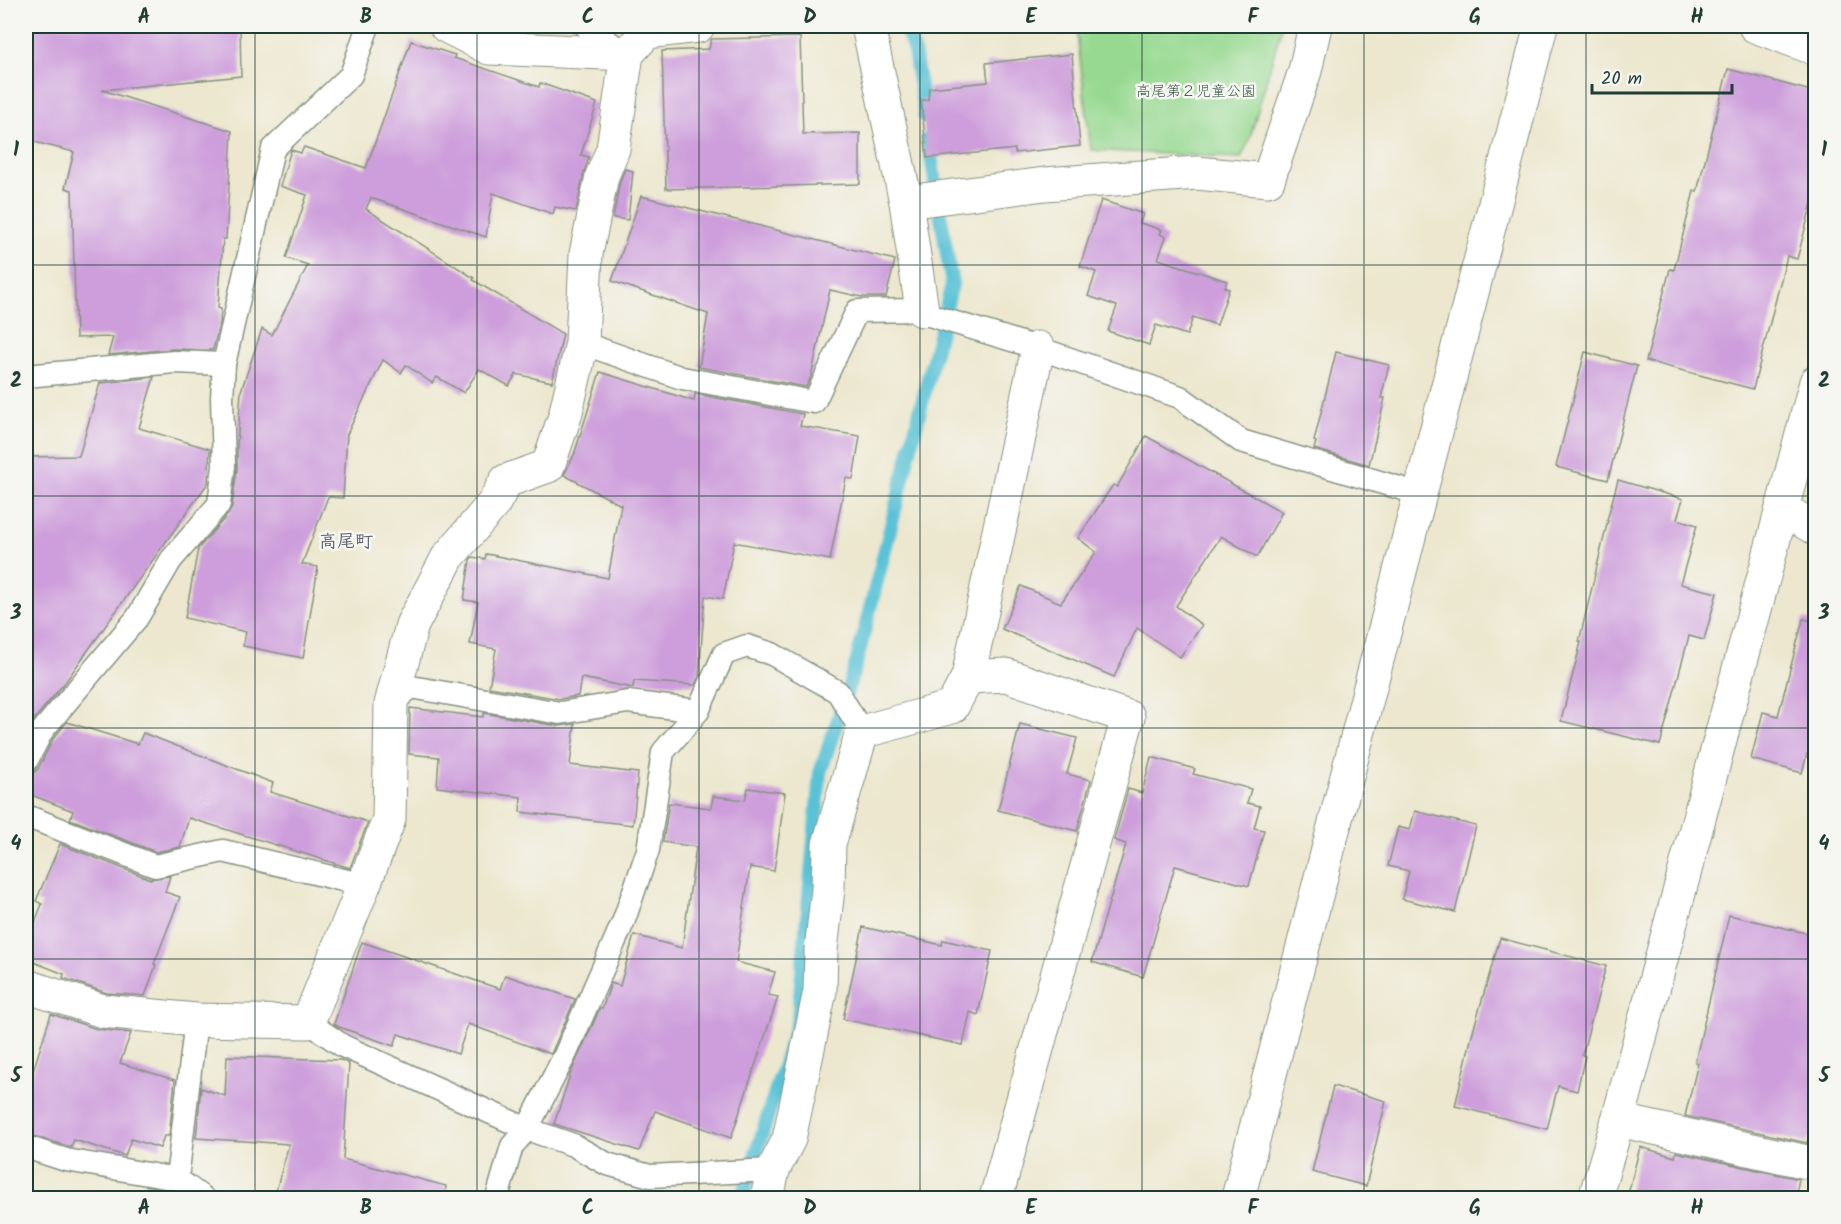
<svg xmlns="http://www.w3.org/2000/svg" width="1841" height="1224" viewBox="0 0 1841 1224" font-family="Kalam,'Klee One',sans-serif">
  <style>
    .green { fill: #97d991; stroke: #5b8b62; stroke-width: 1.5 }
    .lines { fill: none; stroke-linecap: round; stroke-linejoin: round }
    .stream { stroke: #5ac2d7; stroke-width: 14 }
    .building { fill: #cd9edb }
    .service-casing { stroke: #869281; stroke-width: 25 }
    .minor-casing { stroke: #869281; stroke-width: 35 }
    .tertiary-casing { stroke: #869281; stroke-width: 35 }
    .service { stroke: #fff; stroke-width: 22 }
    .minor { stroke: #fff; stroke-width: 33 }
    .tertiary { stroke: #fff; stroke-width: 33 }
    .grid { fill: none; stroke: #1f3d34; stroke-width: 1.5; stroke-opacity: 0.55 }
    .labels { text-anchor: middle; stroke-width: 5; stroke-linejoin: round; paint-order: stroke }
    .park-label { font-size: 15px; fill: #375c47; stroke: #f6f6f2 }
    .quarter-label { font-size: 18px; font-weight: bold; fill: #5c5f6e; stroke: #f6f6f2 }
    .neatline { fill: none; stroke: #1f3d34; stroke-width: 2 }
    .grid-label { font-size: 20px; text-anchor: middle; font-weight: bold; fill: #1f3d34 }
  </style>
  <rect width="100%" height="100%" fill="#f6f6f2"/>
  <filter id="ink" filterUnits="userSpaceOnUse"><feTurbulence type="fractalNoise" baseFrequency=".0167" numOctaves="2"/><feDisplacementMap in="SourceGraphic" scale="12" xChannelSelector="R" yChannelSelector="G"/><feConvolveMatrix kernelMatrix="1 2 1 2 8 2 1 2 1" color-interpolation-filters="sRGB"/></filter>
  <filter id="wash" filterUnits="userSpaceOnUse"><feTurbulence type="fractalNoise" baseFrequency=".008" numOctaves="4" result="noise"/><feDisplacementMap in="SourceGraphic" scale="24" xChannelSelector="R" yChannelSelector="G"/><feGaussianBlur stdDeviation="1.35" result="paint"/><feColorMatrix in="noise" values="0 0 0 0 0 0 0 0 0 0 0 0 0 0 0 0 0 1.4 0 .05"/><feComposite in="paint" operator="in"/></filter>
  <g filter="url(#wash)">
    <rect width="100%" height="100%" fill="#ece7ce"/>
    <!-- green -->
    <path class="green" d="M1076,26H1282L1249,141L1241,158L1091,150Z"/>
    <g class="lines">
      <!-- stream -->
      <g class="stream">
        <path d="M905,26L914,51L925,117"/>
        <path d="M742,1198L798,1019L820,773L856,664L952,284L928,139"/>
      </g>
    </g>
    <g id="blocks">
      <!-- building -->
      <g class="building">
        <path d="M26,26H240L241,76L102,90L232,131L226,239H223L218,308L221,309L220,322L213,350L173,349L108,355L113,337L76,338L72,190L65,188L74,152L26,140Z"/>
        <path d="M800,37L803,134L860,133V184L666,189L662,51L709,49L711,39Z"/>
        <path d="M411,41L455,55L454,58L539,87L540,83L597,103L581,155L589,157L584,172L576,211L555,207L553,214L493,193L486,237L371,198L366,209L474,278L473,280L563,334L552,382L516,374L509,386L479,369L464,393L437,377L432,383L406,365L401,373L383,360L347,434L343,498L328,497L302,564L318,567L303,658L243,646L246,632L185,618L198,549L229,513L232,506L237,468V445L241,391L262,329L272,335L308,265L286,258L307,195L280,186L291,150L301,153L304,147L366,168Z"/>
        <path d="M1072,54L1080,146L1015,153V149L927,158L921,100H928L929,88L988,82L986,63Z"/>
        <path d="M1728,69L1815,92V192L1797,259L1787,256L1753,389L1646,361L1670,269L1674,270L1694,191L1697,192Z"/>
        <path d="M625,169L633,171L628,220L613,218L620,181Z"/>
        <path d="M641,196L895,260L886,297H862L830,290L811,377L806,387L699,367L708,314L612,281Z"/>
        <path d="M1101,200L1143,214L1140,223L1162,230L1160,234L1166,237L1158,259L1227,281L1225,287L1229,289L1217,325L1193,317L1187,335L1156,325L1149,345L1108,331L1117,306L1088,296L1096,272L1080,266Z"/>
        <path d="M1336,352L1389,365L1381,398H1385L1369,465L1314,449L1316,442L1314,441Z"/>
        <path d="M1585,352L1637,366L1608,480L1556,467Z"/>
        <path d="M600,372L694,401L695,394L803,414L800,426L860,436L853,479L846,478L830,560L734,542L723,599L705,596L699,677L695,685L634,681L633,688L581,678L578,696L560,699L489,687L496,649L470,644L478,602L464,600L470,560L472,557L485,559L486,554L608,578L621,505L564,475L574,455Z"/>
        <path d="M154,377L139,428L210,449L208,483L66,681L32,722L26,734V457L79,456L100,383Z"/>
        <path d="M1146,436L1282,512L1257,557L1221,536L1176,606L1202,625L1180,657L1137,628L1114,677L1002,629L1021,586L1061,603L1096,552L1078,538L1113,485L1117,487Z"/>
        <path d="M1618,480L1683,499L1677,519L1697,525L1680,584L1717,593L1704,640L1689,636L1660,745L1561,721L1581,642H1579L1608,520H1607Z"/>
        <path d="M1803,619L1815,621V756L1807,754L1802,773L1751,759L1763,712L1778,716Z"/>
        <path d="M410,708L483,717L484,713L558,726L575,724L570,765L638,773L633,825L520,812L521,797L437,787L439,757L409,754Z"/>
        <path d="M67,722L138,744L143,733L273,783L270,792L368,822L350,868L189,818L180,847L156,852L70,819L73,811L26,793V775L33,774L38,769L53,739Z"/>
        <path d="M1020,724L1077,738L1067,774L1091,780L1077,831L998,810Z"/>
        <path d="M1151,757L1195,769L1193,774L1251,789L1247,803L1260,806L1254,828L1264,830L1249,886L1175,866L1143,977L1092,962L1126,844L1114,840L1128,789L1142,793Z"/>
        <path d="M748,788L785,793L774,871L750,867L736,962L775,972L768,995L778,997L731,1138L655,1111L639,1151L554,1124L570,1075L600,1008L602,1009L611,983L620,986L634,935L682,948L696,847L663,842L669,803L711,808L713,796L745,800Z"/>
        <path d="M1415,811L1476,826L1455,912L1402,899L1409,871L1388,866L1398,827L1410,830Z"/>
        <path d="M60,844L150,879L170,876L165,892L180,897L154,964L156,965L145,996L107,993L63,978L64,974L26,959V946L42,904L36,901Z"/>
        <path d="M1729,915L1815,935V1140L1808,1138L1807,1143L1685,1116L1698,1063L1695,1062Z"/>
        <path d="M863,927L942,945L943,940L992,951L978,1015L970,1012L963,1045L843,1019Z"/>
        <path d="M1500,938L1606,966L1582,1055L1585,1056L1577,1091L1558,1086L1547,1129L1455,1106L1473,1031Z"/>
        <path d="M362,942L500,989L505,975L575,999L551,1054L468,1024L458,1054L398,1034L394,1046L339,1027L334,1024Z"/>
        <path d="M51,1014L97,1029L131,1033L120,1063L175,1080L169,1136H164L160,1148L131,1139L125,1156L74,1140L71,1147L26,1134V1093Z"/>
        <path d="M227,1056L341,1060L349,1064L343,1159L446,1186L445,1198H274L289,1144L196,1138L201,1088L225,1096Z"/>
        <path d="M1333,1086L1386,1101L1366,1186L1312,1172Z"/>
        <path d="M1640,1147L1675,1157L1676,1152L1799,1179L1795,1198H1627Z"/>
      </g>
    </g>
  </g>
  <g filter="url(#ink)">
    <use href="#blocks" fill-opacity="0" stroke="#869281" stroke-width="1.5"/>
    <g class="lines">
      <!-- service casing -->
      <g class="service-casing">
        <g id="service">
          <path d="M586,26L626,54"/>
          <path d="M582,343L682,378L814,402L857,311L922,310L926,314L1038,348L1180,397L1241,441L1420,494"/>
          <path d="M26,376L174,362L224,364"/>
          <path d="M391,704L411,687L560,713L628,702L698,711"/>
          <path d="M26,762L42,731L137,618L171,560L219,504L224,466L222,398L224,364L273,149L351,75L368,26"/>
          <path d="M26,816L155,866L223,851L364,885"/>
          <path d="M308,1022L343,1046L527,1129L573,1145L607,1164L650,1176L773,1170"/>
          <path d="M26,1147L66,1160L177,1179L203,1198"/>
          <path d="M177,1179L196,1020"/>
          <path d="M497,1198L512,1146L527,1129L566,1053L624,920L648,850L663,752L698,711L724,654L747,646L772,654L838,692L862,732"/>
        </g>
      </g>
      <!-- minor casing -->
      <g class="minor-casing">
        <g id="minor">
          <path d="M446,26L489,48L627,54"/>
          <path d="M868,26L906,202L922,310"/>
          <path d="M1755,26L1816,49"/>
          <path d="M906,202L1045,184L1197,173L1268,180L1305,71L1315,26"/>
          <path d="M1782,509L1816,529"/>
          <path d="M968,677L1038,348"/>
          <path d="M26,986L103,1011L196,1020L308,1022L364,885L389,819L391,704L412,625L448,557L494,503L506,481L548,466L565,416L582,343L586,254L602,176L613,149L627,54L647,32L698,26"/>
          <path d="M1618,1120L1816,1164"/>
          <path d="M767,1198L773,1170L789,1139L820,991L821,950L828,889L829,844L862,732L952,707L968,677L1006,675L1128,717L996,1198"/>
          <path d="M1595,1198L1618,1120L1816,382"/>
        </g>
      </g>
      <!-- tertiary casing -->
      <g class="tertiary-casing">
        <path id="tertiary" d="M1238,1198L1541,26"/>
      </g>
      <!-- service -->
      <use href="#service" class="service"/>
      <!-- minor -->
      <use href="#minor" class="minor"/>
      <!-- tertiary -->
      <use href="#tertiary" class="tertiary"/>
    </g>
  </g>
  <!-- grid -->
  <path class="grid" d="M255,26V1198M477,26V1198M699,26V1198M920,26V1198M1142,26V1198M1364,26V1198M1586,26V1198M26,265H1816M26,496H1816M26,728H1816M26,959H1816"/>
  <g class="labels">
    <!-- park labels -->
    <g class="park-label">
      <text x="1196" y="96">高尾第２児童公園</text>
    </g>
    <!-- quarter labels -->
    <g class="quarter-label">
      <text x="346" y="547">高尾町</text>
    </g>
  </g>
  <!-- margin -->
  <rect width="1841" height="1224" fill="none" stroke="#f6f6f2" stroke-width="66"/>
  <!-- scale -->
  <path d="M1592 84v9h140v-9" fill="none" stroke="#1f3d34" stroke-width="3"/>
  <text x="1601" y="84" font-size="18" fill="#1f3d34" stroke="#f6f6f2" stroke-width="4.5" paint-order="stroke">20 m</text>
  <rect x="33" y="33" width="1775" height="1158" class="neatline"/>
  <g class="grid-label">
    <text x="144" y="23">A</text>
    <text x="366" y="23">B</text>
    <text x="588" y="23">C</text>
    <text x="810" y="23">D</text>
    <text x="1031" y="23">E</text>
    <text x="1253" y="23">F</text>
    <text x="1475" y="23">G</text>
    <text x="1697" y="23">H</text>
    <text x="16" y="156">1</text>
    <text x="1824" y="156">1</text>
    <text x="16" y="387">2</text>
    <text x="1824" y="387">2</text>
    <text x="16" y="619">3</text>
    <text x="1824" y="619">3</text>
    <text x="16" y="850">4</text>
    <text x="1824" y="850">4</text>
    <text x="16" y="1082">5</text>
    <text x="1824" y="1082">5</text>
    <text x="144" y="1214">A</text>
    <text x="366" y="1214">B</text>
    <text x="588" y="1214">C</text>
    <text x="810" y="1214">D</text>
    <text x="1031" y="1214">E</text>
    <text x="1253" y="1214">F</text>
    <text x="1475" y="1214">G</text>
    <text x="1697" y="1214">H</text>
  </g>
</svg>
